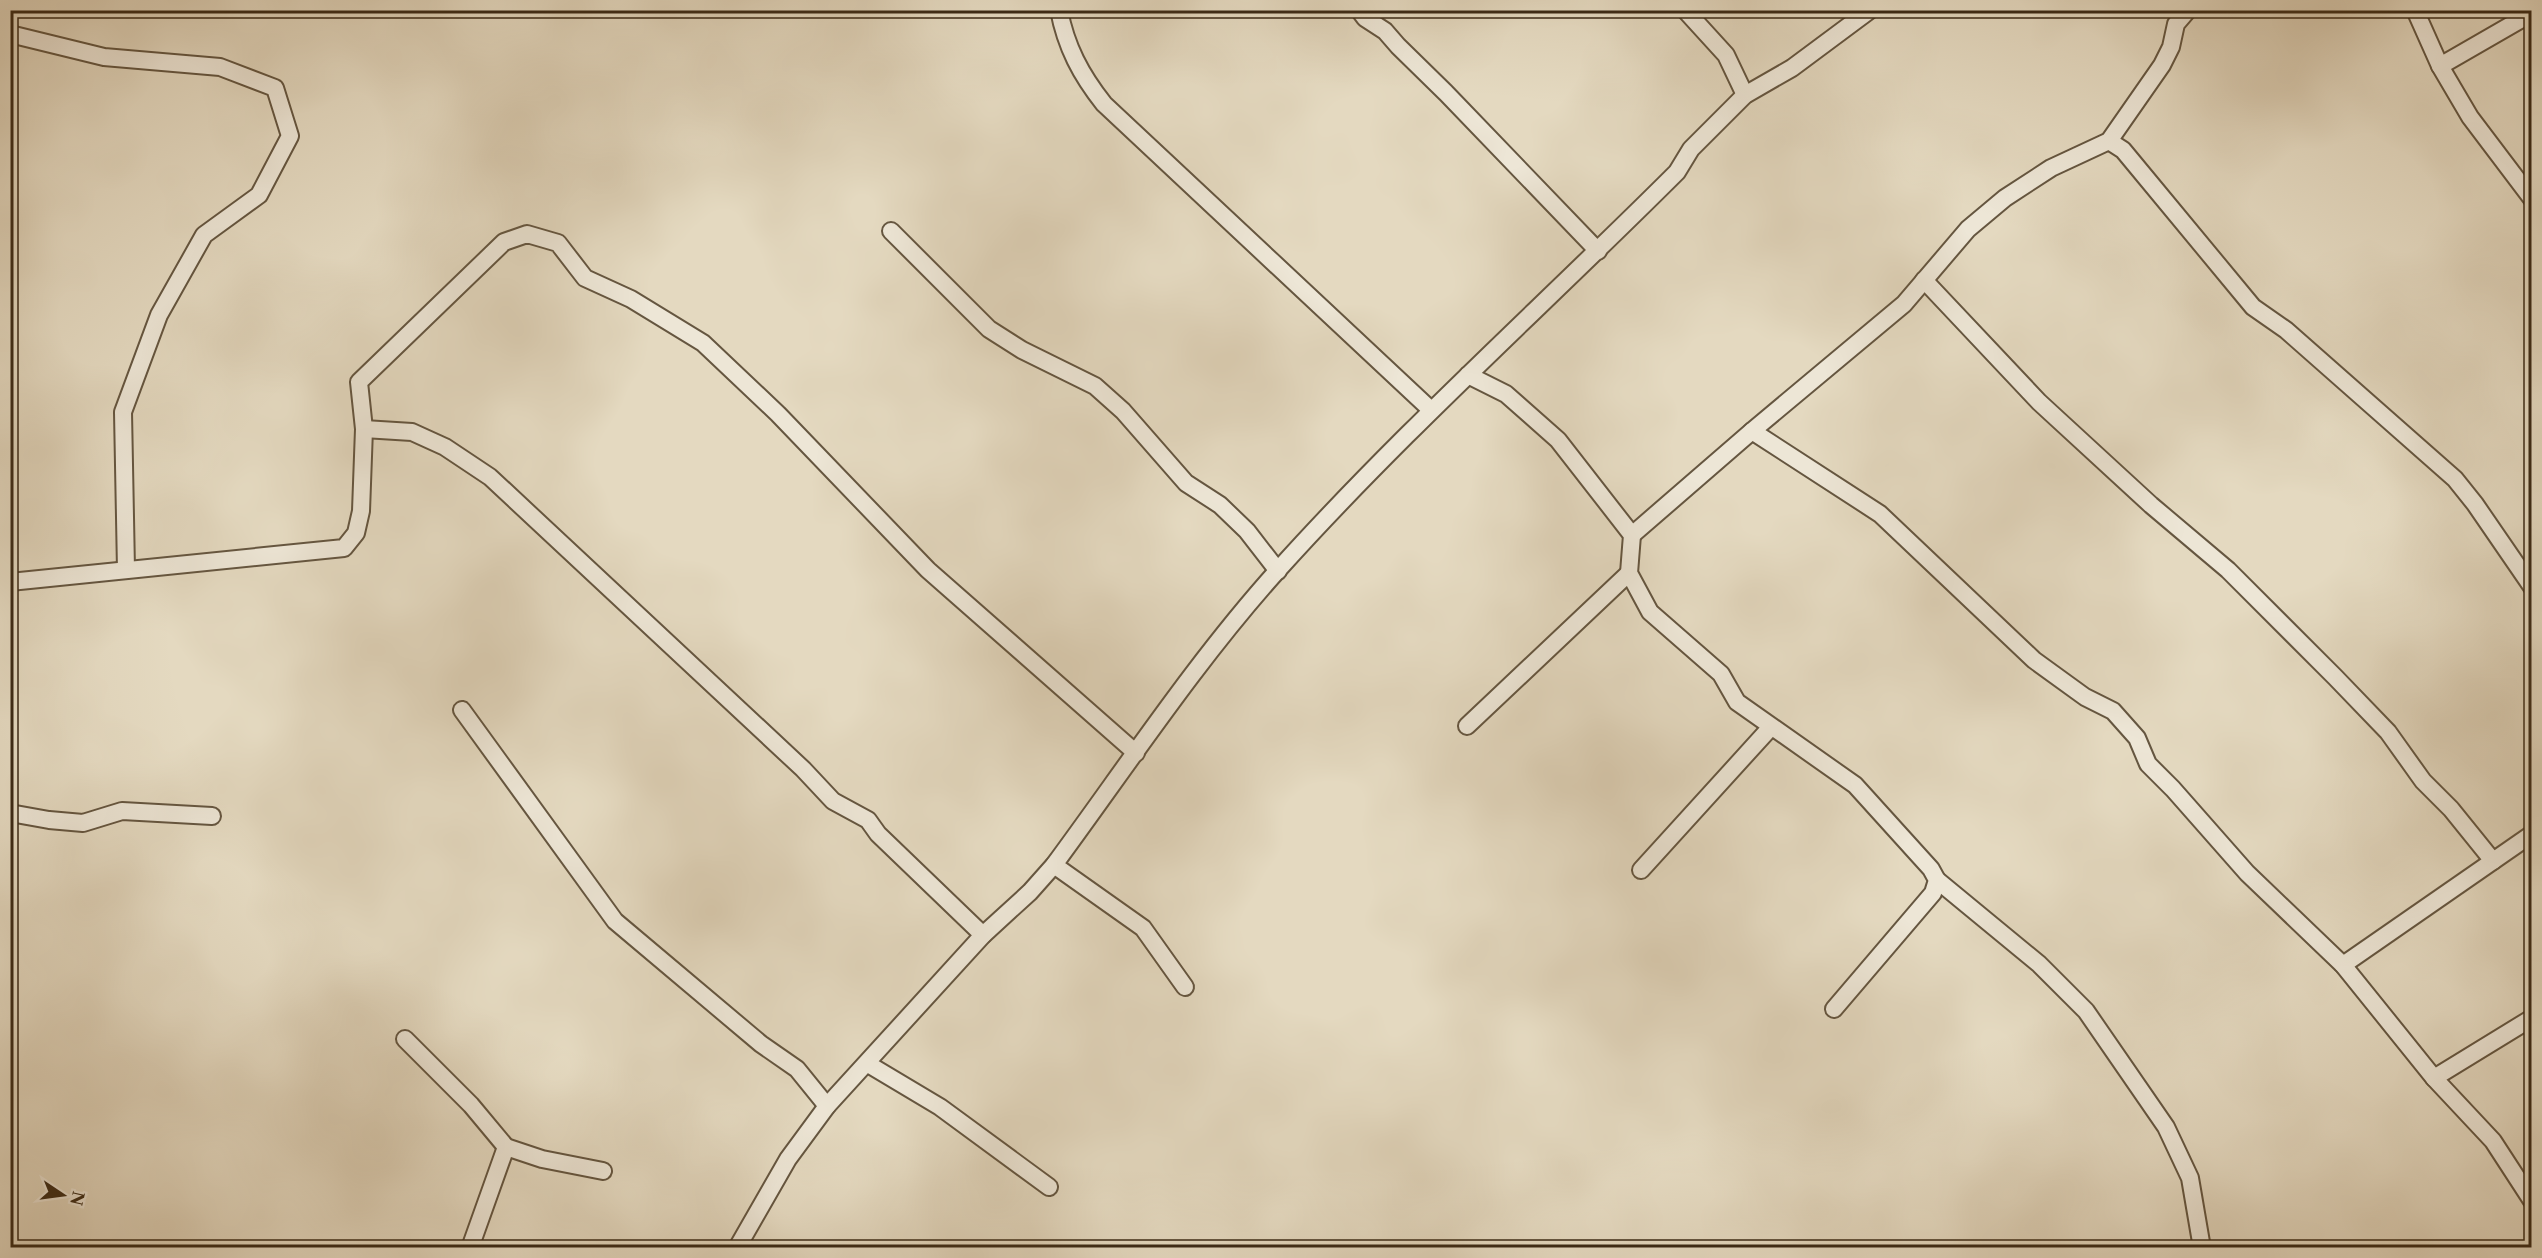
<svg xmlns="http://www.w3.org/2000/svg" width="2542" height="1258" viewBox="0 0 2542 1258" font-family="'Libre Caslon Text',serif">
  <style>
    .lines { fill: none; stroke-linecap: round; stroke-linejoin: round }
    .street-casing { stroke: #655640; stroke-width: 20 }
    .street { stroke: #ede6d6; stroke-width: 16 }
  </style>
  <rect width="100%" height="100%" fill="#e4d9c0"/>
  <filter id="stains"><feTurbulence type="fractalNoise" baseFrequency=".00333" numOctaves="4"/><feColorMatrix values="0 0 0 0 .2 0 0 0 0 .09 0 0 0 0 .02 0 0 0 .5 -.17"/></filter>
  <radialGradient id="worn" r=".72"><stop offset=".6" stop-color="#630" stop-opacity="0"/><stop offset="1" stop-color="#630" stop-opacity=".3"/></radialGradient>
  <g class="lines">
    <!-- street casing -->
    <g class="street-casing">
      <g id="street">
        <path d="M1059,10C1066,47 1081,75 1104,104L1431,410"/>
        <path d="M1359,10L1365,18L1385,31L1398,46L1446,93L1598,251"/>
        <path d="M1685,10L1726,55L1745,95"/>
        <path d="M2415,10L2440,66L2470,117L2532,199"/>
        <path d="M10,34L104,57L220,67L275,88L290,136L259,195L204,235L159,315L123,412L126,570"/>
        <path d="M2440,66L2532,13"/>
        <path d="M2109,141L2123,150L2253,307L2286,330L2455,479L2475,504L2532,587"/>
        <path d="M891,231L989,329L1022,350L1095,386L1123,411L1186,483L1220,505L1247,531L1278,571"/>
        <path d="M1924,280L2039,402L2151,505L2228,570L2335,677L2388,732L2423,781L2451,809L2493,861"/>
        <path d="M1468,375L1506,394L1558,440L1632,535L1629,573L1650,612L1721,674L1737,702L1855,785L1931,869L1937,880L1933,893L1834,1009"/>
        <path d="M364,429L412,432L445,447L490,477L803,769L833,801L868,820L878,834L983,935"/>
        <path d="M1752,431L1880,514L2034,660L2085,697L2113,711L2137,738L2148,764L2173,789L2247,873L2343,965L2434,1078L2493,1141L2532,1201"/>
        <path d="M1632,535L1752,431L1904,304L1968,229L2005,198L2051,168L2109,141L2162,65L2171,47L2176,24L2188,10"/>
        <path d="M10,582L344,548L356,533L361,511L364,429L359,382L504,242L527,234L558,243L585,278L631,299L703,343L778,414L928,570L1136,753"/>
        <path d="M462,710L615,921L761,1044L797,1069L827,1106"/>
        <path d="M1467,726L1629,573"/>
        <path d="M10,813L49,820L83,823L122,811L212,816"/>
        <path d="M1054,865L1143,928L1185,987"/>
        <path d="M1641,870L1771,727"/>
        <path d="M1937,880L2039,964L2086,1011L2166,1127L2190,1178L2202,1248"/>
        <path d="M2343,965L2532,834"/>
        <path d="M405,1039L471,1105L506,1147L542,1159L603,1171"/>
        <path d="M868,1064L940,1107L1049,1187"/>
        <path d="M2434,1078L2532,1018"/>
        <path d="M470,1248L506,1147"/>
        <path d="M737,1248L788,1159L827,1106L983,935L1030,892L1054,865C1127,766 1196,661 1278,570C1404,430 1544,305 1677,172L1691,149L1745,95L1792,68L1870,10"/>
      </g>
    </g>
    <!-- street -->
    <use href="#street" class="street"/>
  </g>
  <!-- margin -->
  <rect width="2542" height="1258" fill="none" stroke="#e4d9c0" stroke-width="36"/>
  <rect x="12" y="12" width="2518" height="1234" fill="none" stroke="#3b2a16" stroke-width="3"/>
  <rect x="18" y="18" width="2506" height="1222" fill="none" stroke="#3b2a16" stroke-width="1.5"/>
  <!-- north arrow -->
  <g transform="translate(63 1195) rotate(103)" stroke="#ede6d6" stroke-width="4.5" paint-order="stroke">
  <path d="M0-4.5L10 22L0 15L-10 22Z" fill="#3b2a16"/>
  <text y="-9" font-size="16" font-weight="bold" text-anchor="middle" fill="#3b2a16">N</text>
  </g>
  <rect width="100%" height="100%" filter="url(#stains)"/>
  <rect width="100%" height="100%" fill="url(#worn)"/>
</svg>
